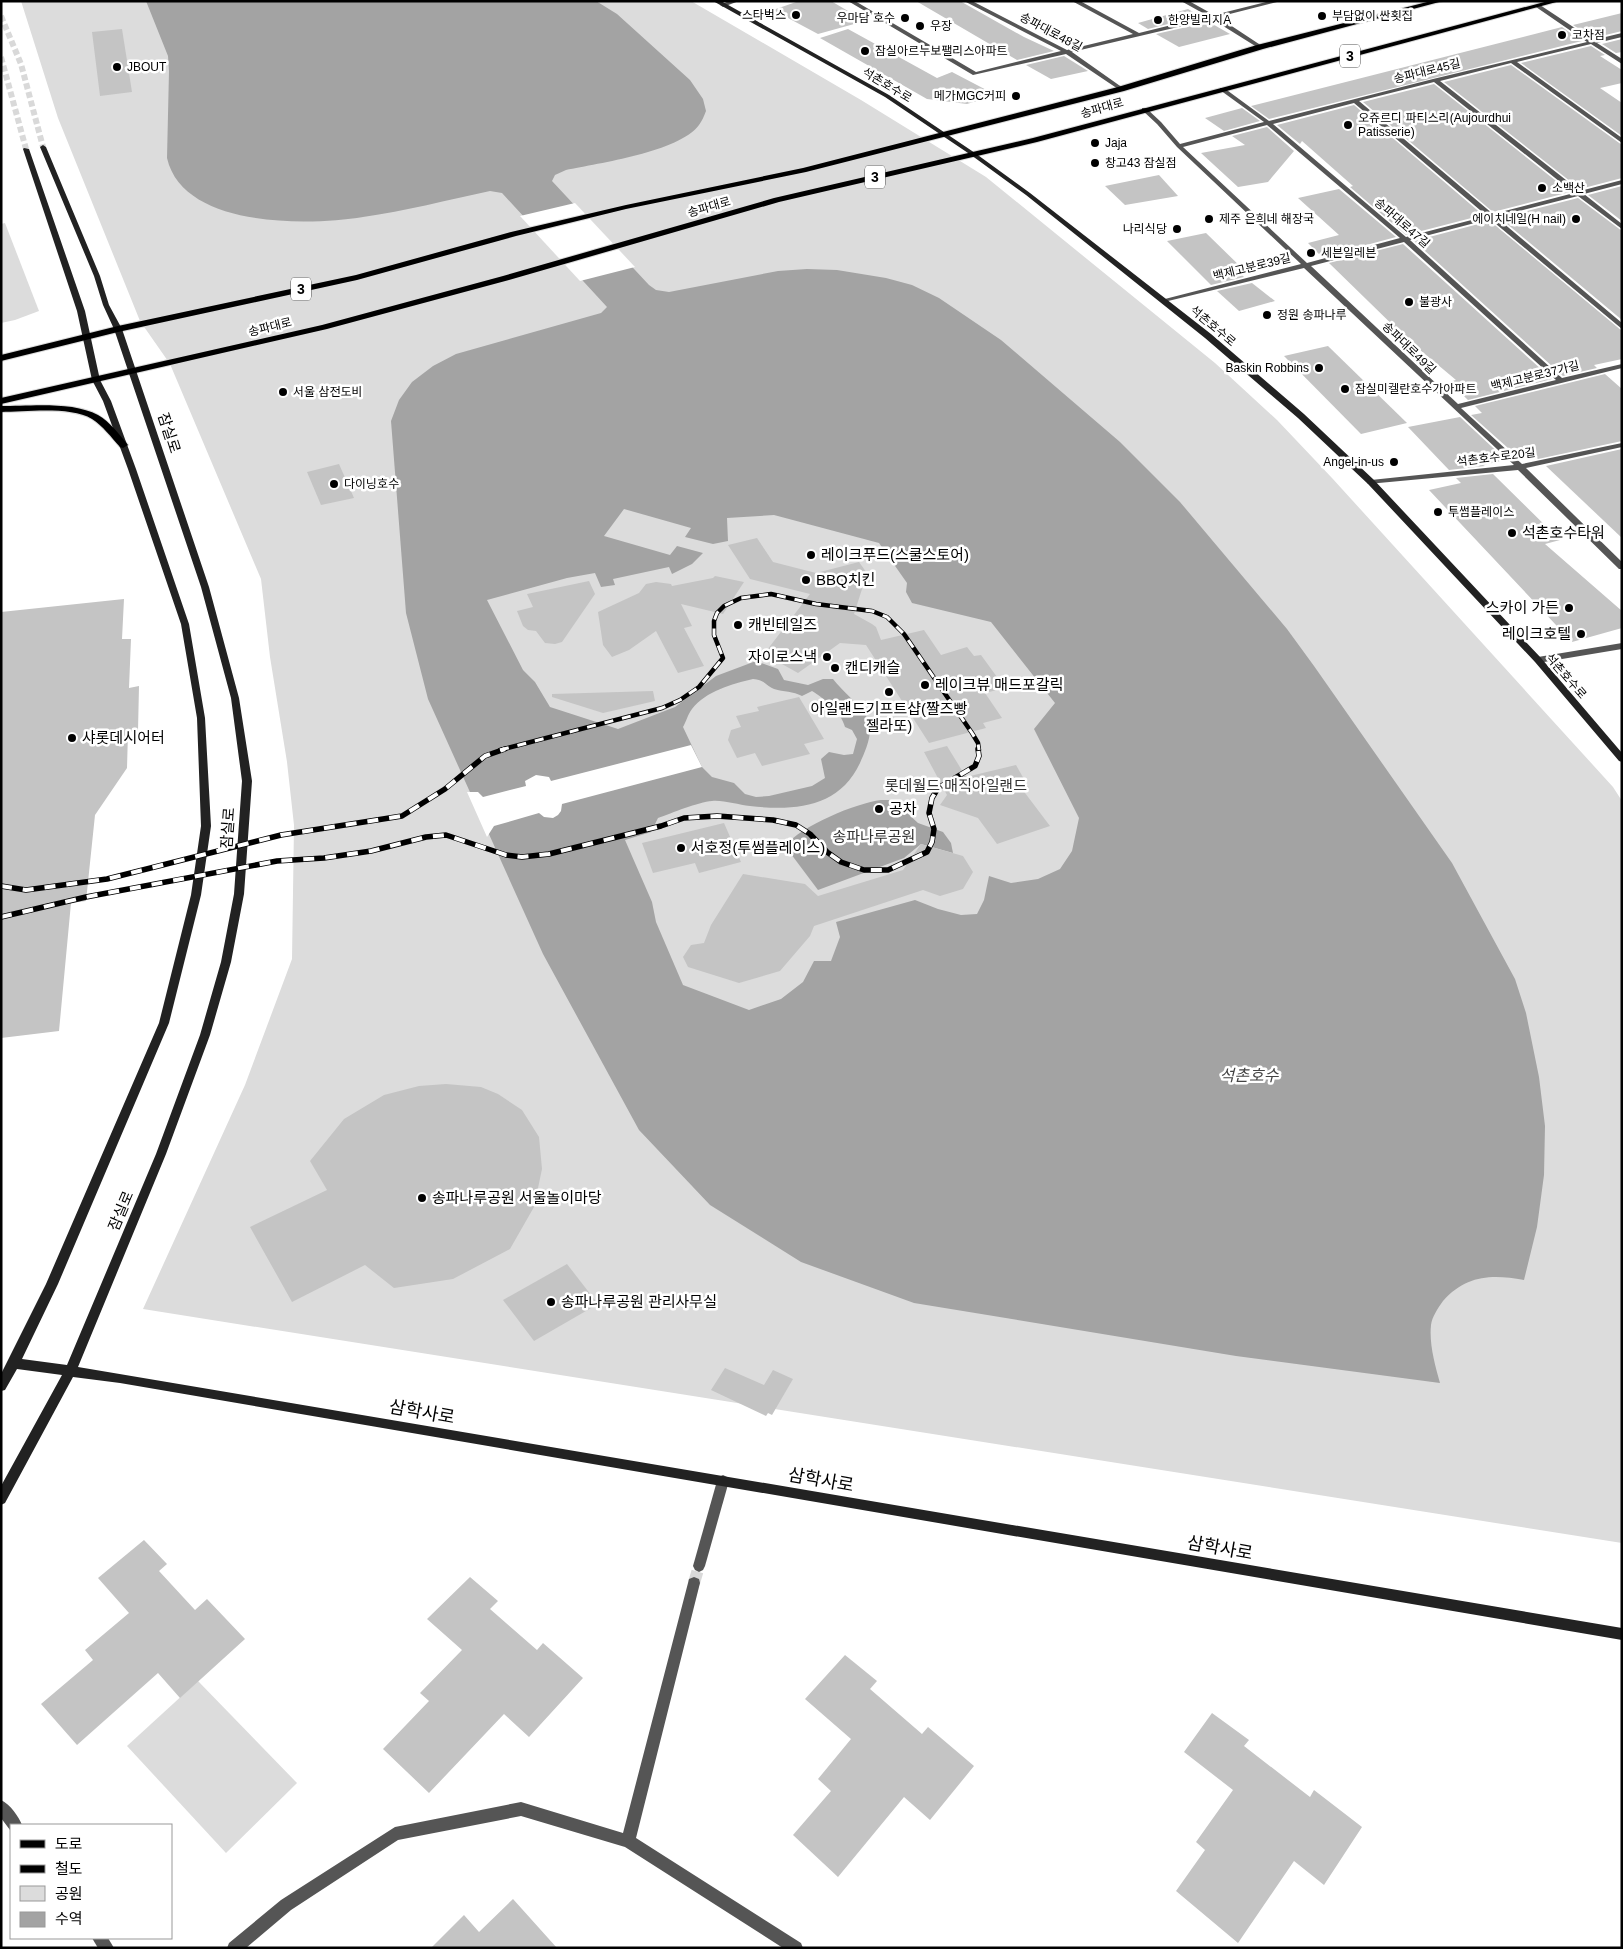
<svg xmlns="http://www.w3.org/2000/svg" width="1623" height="1949" viewBox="0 0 1623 1949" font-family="Arial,'Noto Sans KR',sans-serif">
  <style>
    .green { fill: #dcdcdc }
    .water { fill: #a3a3a3; fill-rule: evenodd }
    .pier { fill: #fff }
    .building { fill: #c4c4c4 }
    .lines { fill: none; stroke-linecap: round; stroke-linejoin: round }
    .street-tunnel { stroke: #d9d9d9; stroke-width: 12; stroke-dasharray: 12 6; stroke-linecap: butt }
    .secondary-tunnel { stroke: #d9d9d9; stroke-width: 6; stroke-dasharray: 6 3; stroke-linecap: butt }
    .primary-casing { stroke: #dbdbdb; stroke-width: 2 }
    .street { fill: #555; fill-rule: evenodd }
    .secondary { fill: #222; fill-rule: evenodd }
    .primary { fill: #000; fill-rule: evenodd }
    .rail-far1-casing { stroke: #000; stroke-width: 4.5 }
    .rail-casing { stroke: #000; stroke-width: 5.5 }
    .rail-far1 { stroke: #fff; stroke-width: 3; stroke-dasharray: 9; stroke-linecap: butt }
    .rail { stroke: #fff; stroke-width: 4; stroke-dasharray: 11; stroke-linecap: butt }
    .poi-dot { fill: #000; stroke: #fff; stroke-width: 2 }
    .labels { text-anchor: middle; stroke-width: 5; stroke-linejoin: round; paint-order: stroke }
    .far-poi-label { font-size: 12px; fill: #000; stroke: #fff; text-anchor: start }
    .far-street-label { font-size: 12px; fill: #000; stroke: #fff }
    .shield { fill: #fff; stroke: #4c4c4c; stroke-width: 1 }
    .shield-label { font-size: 14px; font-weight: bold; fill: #000 }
    .street-label { font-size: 15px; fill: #000; stroke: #fff }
    .poi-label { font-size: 15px; fill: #000; stroke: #fff; text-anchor: start }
    .park-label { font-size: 15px; fill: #333; stroke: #fff }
    .water-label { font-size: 16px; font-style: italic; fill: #444; stroke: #fff }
    .near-street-label { font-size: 18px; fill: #000; stroke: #fff }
  </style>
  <rect width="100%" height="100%" fill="#fff"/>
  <!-- green -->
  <g class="green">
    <path d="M21,1H691L861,100L986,177L1215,363L1277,420L1332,478L1613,787L1622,801V1543L143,1309L245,1085L292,959L294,825L287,762L270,657L261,579L170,364L140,321L58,118Z"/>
    <path d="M5,223L39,311L15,320L1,323V224Z"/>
    <path d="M198,1681L297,1783L226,1853L127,1746Z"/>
  </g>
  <!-- water -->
  <g class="water">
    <path d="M146,1H596L617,14L690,80L703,99L706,111C704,116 702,121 699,125C679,152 599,163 566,170L555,175L552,181L649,285L656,290L669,292L778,271L807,269L837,270L886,278L912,285L939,298L1001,340L1120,442L1180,502L1287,629L1314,666L1452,863L1515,979L1526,1013L1539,1077L1545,1126L1544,1175L1537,1227L1524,1280C1492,1274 1466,1275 1443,1301C1438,1308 1432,1317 1431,1325C1429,1344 1435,1365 1440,1383L1236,1356L914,1303L801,1262L710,1205L639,1130L543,954L428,699L406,613L391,421L399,400L412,382L433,366L456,354L601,313L607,307L502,193L490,191C448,200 405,211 363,217C307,226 183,228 167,158L169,71L168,56ZM624,509L691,528L685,537L713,544L728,541L727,518L774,515L879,543L907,583L906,592L912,603L991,622L1055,703L1034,729L1079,818L1072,851L1060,869L1038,879L1011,883L989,876L984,900L977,914L961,915L938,909L915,900L836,922L840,937L831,961H814L803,982L781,999L749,1010L683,985L656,922L652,902L625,840L651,832L658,818C672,813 698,802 712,801C724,800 738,805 750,806C794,811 839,808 860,763C865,752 873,734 869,722C865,709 842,691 833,679H823L808,685L784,680L778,669L756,661L716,676L675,707L618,729L550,707L535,682L523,670L487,600L567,578L595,573L601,587L615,585L613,579L669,567L672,574L692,564L703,553L677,546L670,555L604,536ZM753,679C765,680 765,685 774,689C784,692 793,691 802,696L812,691C825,699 841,712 845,727L852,730L857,739L853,754L844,755L829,752L821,759L825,778L812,786L769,796L756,797L745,794L734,783L712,777L702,767L683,727C686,722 688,714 692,709C706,691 732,684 753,679Z"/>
    <path d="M881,800H893L918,823L943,832L951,843L953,853L921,844L904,858L818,890L785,846C801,826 856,803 881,800Z"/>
  </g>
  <!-- pier -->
  <g class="pier">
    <path d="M575,203L635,267L580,281L520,216Z"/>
    <path d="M691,745L702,767L562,804L561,811L558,815L553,818L544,817L539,813L494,826L487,837L467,792H478L483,797L526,786L525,781L536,775L549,777L551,781Z"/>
  </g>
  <!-- building -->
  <g class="building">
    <path d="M799,1H831L865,21L818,34L773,10Z"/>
    <path d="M916,1H960L1024,37L1054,51L1017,60Z"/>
    <path d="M1188,9L1200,16L1148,29L1138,23Z"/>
    <path d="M1622,13V31L1593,38L1573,25Z"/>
    <path d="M1209,22L1230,34L1179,47L1156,34Z"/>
    <path d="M1562,27L1582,41L1269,119L1251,106Z"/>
    <path d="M122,29L132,92L100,96L92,32Z"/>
    <path d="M848,29L937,78L952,72L996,95L967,104L927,99L820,38Z"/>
    <path d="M1622,39V52L1616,53L1602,44Z"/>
    <path d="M1591,46L1605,55L1600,56L1622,70V83L1600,88L1622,103V136L1521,63Z"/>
    <path d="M1064,56L1088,71L1051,79L1026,65Z"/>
    <path d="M1511,65L1622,145V178L1580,189L1444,82Z"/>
    <path d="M1434,84L1570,192L1493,212L1363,102Z"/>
    <path d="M1354,105L1483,215L1406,235L1350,187L1353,186L1302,141L1300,144L1277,125Z"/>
    <path d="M1242,108L1260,121L1224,131L1205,118Z"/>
    <path d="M1267,127L1294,151L1268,182L1238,187L1201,153L1245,145L1232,136Z"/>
    <path d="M1159,175L1178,196L1125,205L1105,186Z"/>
    <path d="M1622,186V221L1588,195Z"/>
    <path d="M1339,189L1396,237L1322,257L1308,243L1339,235L1298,198Z"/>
    <path d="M1578,198L1622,231V320L1500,218Z"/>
    <path d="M1490,221L1622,331V359L1594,365L1597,368L1563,376L1414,241Z"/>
    <path d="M1206,233L1247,273L1242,275L1244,277L1211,285L1167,241Z"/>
    <path d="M1403,244L1552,379L1468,400L1449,382L1456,380L1407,339L1329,263Z"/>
    <path d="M1252,283L1275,301L1239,311L1217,291Z"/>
    <path d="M1328,346L1407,423L1361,434L1284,356Z"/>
    <path d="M1605,374L1622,389V441L1538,459L1533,454L1518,457L1471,415L1482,413L1475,406Z"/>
    <path d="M1460,417L1506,460L1483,465L1485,466L1449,470L1408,427Z"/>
    <path d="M1622,449V538L1546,466Z"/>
    <path d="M339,464L354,498L321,505L307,472Z"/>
    <path d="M1493,474L1560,540L1545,544L1622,611V628L1572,642L1429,490L1461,483L1456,478Z"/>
    <path d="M757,538L773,562L816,573L859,562L874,583L863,586L854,614L872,624L876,627L881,640L924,630L941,655L967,647L974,656L981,655L1005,688L985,693L1002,718L983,723L986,728L929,743L866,645L840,643L798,673L764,654L810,594L750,579L728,545Z"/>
    <path d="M715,576L744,582L723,614L681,604L692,626L684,628L704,666L678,673L656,631L629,650L612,657L603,645L598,612L639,593L646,584L656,582L671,584L672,586L713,578Z"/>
    <path d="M589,581L595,594L562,642L555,644L545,643L536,631L528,630L523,626L517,611L533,607L527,594Z"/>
    <path d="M124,599L122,639H131L129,688L139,686L138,731L128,732L127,768L95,815L86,901L71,903L59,1031L1,1038V612Z"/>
    <path d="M653,691L655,701L603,713L552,697V694Z"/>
    <path d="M799,697L824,739L804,744L810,754L762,766L755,753L737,758L728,740L731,730L741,727L736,716L759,711L757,707Z"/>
    <path d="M947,746L966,777L1016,765L1029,788L1022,789L1050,826L997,844L978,818L940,805L947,795L924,752Z"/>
    <path d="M724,823L741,862L699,873L695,863L653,873L642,843Z"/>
    <path d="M921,844L963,856L973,872L963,889L940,896L923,890L814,926L810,936L780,971L739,983L688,967L683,957L691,945L704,943L711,925L743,874L805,884L818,896L903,870Z"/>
    <path d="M446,1084L481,1087L498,1094L522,1110L539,1137L542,1169L534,1207L510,1249L453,1279L394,1288L365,1265L292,1302L250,1227L327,1190L310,1161L344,1119L384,1095L419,1086Z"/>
    <path d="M567,1264L598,1304L534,1341L503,1300Z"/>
    <path d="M725,1368L764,1385L773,1370L793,1379L772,1415L768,1413L766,1416L711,1390Z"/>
    <path d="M144,1540L167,1564L159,1571L195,1610L207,1599L245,1639L180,1698L158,1673L77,1745L41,1704L93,1660L85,1650L129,1613L98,1578Z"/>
    <path d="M470,1577L498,1601L490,1609L537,1650L543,1643L583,1678L529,1737L504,1714L429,1793L383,1749L429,1701L420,1693L462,1650L427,1619Z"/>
    <path d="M845,1655L877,1681L870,1689L922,1734L928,1727L974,1766L930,1820L904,1797L838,1877L793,1835L831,1791L818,1779L851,1739L805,1699Z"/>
    <path d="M1212,1713L1249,1740L1244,1746L1310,1797L1314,1790L1362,1827L1324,1885L1294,1861L1238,1943L1176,1891L1205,1850L1196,1842L1233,1790L1184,1752Z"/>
    <path d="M513,1899L557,1948H431L464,1915L479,1932Z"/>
  </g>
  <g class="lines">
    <!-- street-tunnel -->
    <path class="street-tunnel" d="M694,1583L699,1566"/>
    <!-- secondary-tunnel -->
    <g class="secondary-tunnel">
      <path d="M1,16L21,64L43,147"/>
      <path d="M1,57L26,149"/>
    </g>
    <!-- primary casing -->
    <g class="primary-casing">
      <g id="primary">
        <path d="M1431,1H1443L1263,49L1124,91L806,172L626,209L516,236L357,280L118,332L1,361V355L118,326L356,275L511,232L626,205L803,168L1118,87L1257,45Z"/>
        <path d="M1548,1H1560L1037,142L779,202L509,280L327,329L1,404V398L322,325L503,276L774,198L1033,138Z"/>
        <path d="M1,406C29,406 73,401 98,415C110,422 119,434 128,445L123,448L120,447C111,437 103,426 92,419C70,406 26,412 1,412Z"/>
      </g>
    </g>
    <!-- street -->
    <g class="street">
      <path d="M729,1H739L723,7L720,5Z"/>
      <path d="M848,1H855L976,72L1061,51L964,1H972L1067,50L1133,34L1072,1H1080L1139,33L1208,16L1181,1H1189L1214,15L1270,1H1281L1218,17L1262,46V48L1260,49L1212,19L1072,52L1123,88V90L1121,91L1066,54L973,75Z"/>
      <path d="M1536,5H1540L1593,40L1622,33V37L1597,43L1622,59V64L1591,44L1517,62L1622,138V143L1511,63L1440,81L1580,191L1622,180V184L1584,194L1622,224V229L1578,196L1496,217L1622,323V329L1490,219L1410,240L1562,378L1622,364V368L1461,408L1522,464L1622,443V447L1526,468L1622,562V569H1619L1518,470L1368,484L1367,482L1371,480L1514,465L1304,268L1164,302L1161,300L1301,264L1177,147L1157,124L1142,110V108H1146L1161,122L1180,144L1264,122L1220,90V88H1224L1269,121L1433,79L1587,42L1536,7ZM1434,82L1574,193L1493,214L1359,101ZM1354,103L1487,216L1406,237L1273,124ZM1267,125L1400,238L1307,263L1183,147ZM1404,242L1556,380L1458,404L1311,266Z"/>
      <path d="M1622,643V649L1538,663L1534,660L1538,657Z"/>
      <path d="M723,1475L727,1477L729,1481L705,1566L703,1570L699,1572L695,1570L693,1566L717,1481L719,1477Z"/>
      <path d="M694,1577L699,1579L700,1583L636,1838L801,1943L803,1948H783L625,1847L521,1816L398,1840L291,1910L246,1948H227L229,1943L281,1900L395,1827L521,1802L623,1833L688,1583L689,1579Z"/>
      <path d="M1,1800C10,1804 19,1817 22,1825H11L10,1830L1,1818Z"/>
      <path d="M92,1938H108L114,1948H98Z"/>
    </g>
    <!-- secondary -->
    <g class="secondary">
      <path d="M713,1H721L889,95L975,153L1030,193L1211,334L1304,414L1374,480L1541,658L1622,753V762L1619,761L1535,662L1368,484L1298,418L1205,338L1026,195L971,155L885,97Z"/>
      <path d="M43,145L46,147L100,276L109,305L122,329L209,587L239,698L252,781L244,894L231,962L210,1035L166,1154L78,1367L1622,1628V1640L120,1383L73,1377L5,1503L1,1505V1486L62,1375L17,1369L5,1390L1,1391V1374L46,1284L159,1023L191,895L201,826L197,718L181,624L128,469L103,401L92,380L77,311L23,149L24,148L29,149L85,311L100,380L111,401L136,469L189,624L205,718L211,826L201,895L169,1023L58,1284L22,1359L67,1365L156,1154L200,1035L221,962L234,894L242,781L231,698L201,587L114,329L103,305L94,276L40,147Z"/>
    </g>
    <!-- primary -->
    <use href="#primary" class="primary"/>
    <!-- rail-far1 casing -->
    <g class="rail-far1-casing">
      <path id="rail-far1" d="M500,750L662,708L680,700L699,687L723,658L714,635V621L717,613L724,606L741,598L771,594L816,604L872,611L887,617L904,634L972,733L978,743L979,750"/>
    </g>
    <!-- rail casing -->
    <g class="rail-casing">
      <g id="rail">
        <path d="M1,886L26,890L107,879L281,835L402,816L445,789L485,756L505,749"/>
        <path d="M1,917L86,897L277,861L324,858L371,851L426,837L446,835L506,855L522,857L549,854L661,826L684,818L717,816L773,820L796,825L810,834L827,852L841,862L864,870H888L927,852L932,842L934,829L929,813L932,798L938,788L975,766L979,756L978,749"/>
      </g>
    </g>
    <!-- rail-far1 -->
    <use href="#rail-far1" class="rail-far1"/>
    <!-- rail -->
    <use href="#rail" class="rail"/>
  </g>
  <!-- markers -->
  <g class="poi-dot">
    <circle cx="796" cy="15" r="5"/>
    <circle cx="1322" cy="16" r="5"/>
    <circle cx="905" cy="18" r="5"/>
    <circle cx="1158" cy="20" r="5"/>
    <circle cx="920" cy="26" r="5"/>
    <circle cx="1562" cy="35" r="5"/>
    <circle cx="865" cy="51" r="5"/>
    <circle cx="117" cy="67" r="5"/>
    <circle cx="1016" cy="96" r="5"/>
    <circle cx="1348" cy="125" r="5"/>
    <circle cx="1095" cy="143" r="5"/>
    <circle cx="1095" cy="163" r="5"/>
    <circle cx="1542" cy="188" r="5"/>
    <circle cx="1209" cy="219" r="5"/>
    <circle cx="1576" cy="219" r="5"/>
    <circle cx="1177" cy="229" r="5"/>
    <circle cx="1311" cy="253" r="5"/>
    <circle cx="1409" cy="302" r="5"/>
    <circle cx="1267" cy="315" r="5"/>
    <circle cx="1319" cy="368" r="5"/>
    <circle cx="1345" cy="389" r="5"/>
    <circle cx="283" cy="392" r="5"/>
    <circle cx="1394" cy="462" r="5"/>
    <circle cx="334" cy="484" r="5"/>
    <circle cx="1438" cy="512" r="5"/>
    <circle cx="1512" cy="533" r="5"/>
    <circle cx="811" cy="555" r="5"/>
    <circle cx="806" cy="580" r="5"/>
    <circle cx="1569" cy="608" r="5"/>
    <circle cx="738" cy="625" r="5"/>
    <circle cx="1581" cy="634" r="5"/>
    <circle cx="827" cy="657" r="5"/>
    <circle cx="835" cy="668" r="5"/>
    <circle cx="925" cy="685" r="5"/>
    <circle cx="889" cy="692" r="5"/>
    <circle cx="72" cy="738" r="5"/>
    <circle cx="879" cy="809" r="5"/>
    <circle cx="681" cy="848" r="5"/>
    <circle cx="422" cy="1198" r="5"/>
    <circle cx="551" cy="1302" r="5"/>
  </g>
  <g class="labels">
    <!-- far-poi labels -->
    <g class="far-poi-label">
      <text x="786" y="19" text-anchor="end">스타벅스</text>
      <text x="1332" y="20">부담없이 싼횟집</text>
      <text x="895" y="22" text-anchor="end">우마담 호수</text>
      <text x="1168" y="24">한양빌리지A</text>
      <text x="930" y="30">우장</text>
      <text x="1572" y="39">코차점</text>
      <text x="875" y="55">잠실아르누보팰리스아파트</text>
      <text x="127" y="71">JBOUT</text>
      <text x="1006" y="100" text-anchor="end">메가MGC커피</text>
      <text x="1358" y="122">오쥬르디 파티스리(Aujourdhui<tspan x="1358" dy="14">Patisserie)</tspan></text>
      <text x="1105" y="147">Jaja</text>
      <text x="1105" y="167">창고43 잠실점</text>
      <text x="1552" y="192">소백산</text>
      <text x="1219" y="223">제주 은희네 해장국</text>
      <text x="1566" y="223" text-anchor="end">에이치네일(H nail)</text>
      <text x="1167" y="233" text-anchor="end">나리식당</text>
      <text x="1321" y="257">세븐일레븐</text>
      <text x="1419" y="306">불광사</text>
      <text x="1277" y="319">정원 송파나루</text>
      <text x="1309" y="372" text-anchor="end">Baskin Robbins</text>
      <text x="1355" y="393">잠실미켈란호수가아파트</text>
      <text x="293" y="396">서울 삼전도비</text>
      <text x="1384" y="466" text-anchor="end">Angel-in-us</text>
      <text x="344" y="488">다이닝호수</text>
      <text x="1448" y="516">투썸플레이스</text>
    </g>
    <!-- far-street labels -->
    <g class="far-street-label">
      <text transform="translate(1051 32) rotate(28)" y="4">송파대로48길</text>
      <text transform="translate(1427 71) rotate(-14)" y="4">송파대로45길</text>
      <text transform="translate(887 85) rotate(31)" y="4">석촌호수로</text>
      <text transform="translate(1102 108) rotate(-16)" y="4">송파대로</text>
      <text transform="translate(709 207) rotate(-16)" y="4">송파대로</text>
      <text transform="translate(1402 223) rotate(41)" y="4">송파대로47길</text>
      <text transform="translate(1252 267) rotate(-14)" y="4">백제고분로39길</text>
      <text transform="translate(1213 326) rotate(40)" y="4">석촌호수로</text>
      <text transform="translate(270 327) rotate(-14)" y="4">송파대로</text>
      <text transform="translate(1409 348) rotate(44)" y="4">송파대로49길</text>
      <text transform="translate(1535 376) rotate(-14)" y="4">백제고분로37가길</text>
      <text transform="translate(1496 457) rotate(-7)" y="4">석촌호수로20길</text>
      <text transform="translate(1566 676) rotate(49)" y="4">석촌호수로</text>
    </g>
    <!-- shield labels -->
    <g class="shield">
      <rect x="1340" y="44.5" width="20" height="23" rx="4"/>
      <rect x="865" y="165.5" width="20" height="23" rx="4"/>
      <rect x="291" y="277.5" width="20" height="23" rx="4"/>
    </g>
    <g class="shield-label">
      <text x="1350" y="61">3</text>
      <text x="875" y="182">3</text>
      <text x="301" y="294">3</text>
    </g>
    <!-- street labels -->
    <g class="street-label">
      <text transform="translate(169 433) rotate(72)" y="5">잠실로</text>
      <text transform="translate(228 828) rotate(-86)" y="5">잠실로</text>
      <text transform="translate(121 1211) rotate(-67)" y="5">잠실로</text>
    </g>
    <!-- poi labels -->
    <g class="poi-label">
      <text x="1522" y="538">석촌호수타워</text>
      <text x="821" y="560">레이크푸드(스쿨스토어)</text>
      <text x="816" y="585">BBQ치킨</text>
      <text x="1559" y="613" text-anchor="end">스카이 가든</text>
      <text x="748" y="630">캐빈테일즈</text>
      <text x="1571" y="639" text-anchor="end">레이크호텔</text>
      <text x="817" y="662" text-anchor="end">자이로스낵</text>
      <text x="845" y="673">캔디캐슬</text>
      <text x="935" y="690">레이크뷰 매드포갈릭</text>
      <text x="889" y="714" text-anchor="middle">아일랜드기프트샵(짤즈빵<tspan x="889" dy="17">젤라또)</tspan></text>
      <text x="82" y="743">샤롯데시어터</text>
      <text x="889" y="814">공차</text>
      <text x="691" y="853">서호정(투썸플레이스)</text>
      <text x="432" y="1203">송파나루공원 서울놀이마당</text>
      <text x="561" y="1307">송파나루공원 관리사무실</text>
    </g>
    <!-- park labels -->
    <g class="park-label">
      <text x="956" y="791">롯데월드 매직아일랜드</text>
      <text x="874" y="842">송파나루공원</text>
    </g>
    <!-- water labels -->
    <g class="water-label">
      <text x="1249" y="1081">석촌호수</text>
    </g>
    <!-- near-street labels -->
    <g class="near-street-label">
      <text transform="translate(422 1412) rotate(10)" y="6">삼학사로</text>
      <text transform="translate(821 1480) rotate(10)" y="6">삼학사로</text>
      <text transform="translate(1220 1548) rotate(10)" y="6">삼학사로</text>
    </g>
  </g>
  <!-- border -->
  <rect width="1623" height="1949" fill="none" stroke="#000000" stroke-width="5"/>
  <!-- legend -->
  <rect x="10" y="1824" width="162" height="115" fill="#ffffff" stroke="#999999"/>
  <rect x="20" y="1840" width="25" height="8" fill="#000000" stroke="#999999"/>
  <text x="55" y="1849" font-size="15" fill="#000000">도로</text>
  <rect x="20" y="1865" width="25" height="8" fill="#000000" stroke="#999999"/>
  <text x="55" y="1874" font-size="15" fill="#000000">철도</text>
  <rect x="20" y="1886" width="25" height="15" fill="#dcdcdc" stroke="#999999"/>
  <text x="55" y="1899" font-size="15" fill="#000000">공원</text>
  <rect x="20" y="1912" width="25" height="15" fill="#a3a3a3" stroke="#999999"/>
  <text x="55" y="1924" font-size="15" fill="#000000">수역</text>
</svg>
